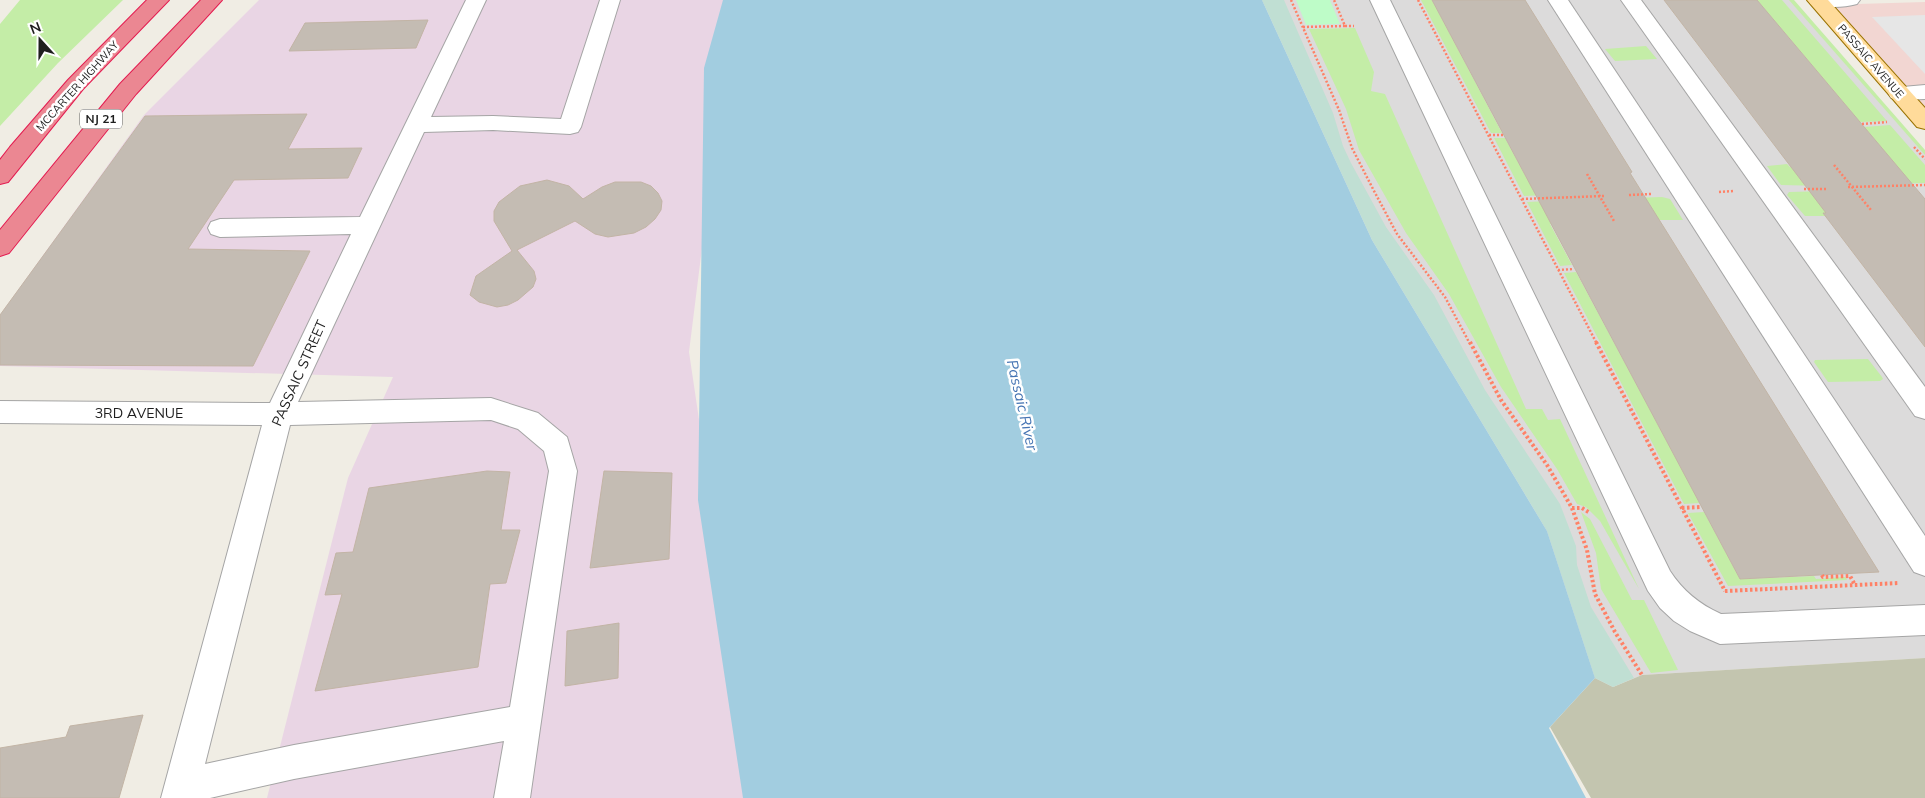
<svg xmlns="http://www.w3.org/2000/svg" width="1925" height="798" viewBox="0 0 1925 798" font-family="Mulish,sans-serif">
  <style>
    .residential { fill: #dcdbdb }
    .commercial { fill: #f2d6d2 }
    .industrial { fill: #e9d5e4 }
    .construction { fill: #c3c5af }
    .grass { fill: #c4eda7 }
    .wetland { fill: #c0dfd3 }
    .park { fill: #befcc8 }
    .parking { fill: #e6e6e6 }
    .water { fill: #a2cde0 }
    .building { fill: #c4bcb3; stroke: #c2b4a5 }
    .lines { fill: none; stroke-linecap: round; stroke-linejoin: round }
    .minor-casing { stroke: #a5a5a5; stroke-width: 2 }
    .major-casing { stroke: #997200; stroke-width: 2 }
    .highway-casing { stroke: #e41b50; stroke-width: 2 }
    .path-far1 { stroke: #ff8166; stroke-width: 2.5; stroke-dasharray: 2 2; stroke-linecap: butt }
    .path { stroke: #ff8166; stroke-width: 4; stroke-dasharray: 2.5 2.5; stroke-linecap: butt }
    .minor { fill: #fff; fill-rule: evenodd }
    .major { fill: #ffdb9a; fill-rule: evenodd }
    .highway { fill: #eb8792; fill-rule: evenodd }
    .labels { text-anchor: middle; stroke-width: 5; stroke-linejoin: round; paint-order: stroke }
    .far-street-label { font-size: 11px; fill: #1e1e1e; stroke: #fff }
    .shield { fill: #fff; stroke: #626262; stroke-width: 1 }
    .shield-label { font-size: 12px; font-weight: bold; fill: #1e1e1e }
    .street-label { font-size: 14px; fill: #1e1e1e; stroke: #fff }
    .water-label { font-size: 15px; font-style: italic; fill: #4574b3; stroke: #fff }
  </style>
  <rect width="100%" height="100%" fill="#f0ede4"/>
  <!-- residential -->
  <path class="residential" d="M1262,0H1793L1925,151V658L1642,675L1613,687L1595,678L1547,531Z"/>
  <!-- commercial -->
  <path class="commercial" d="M1925,2V117L1824,5Z"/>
  <!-- industrial -->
  <path class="industrial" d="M259,0H733L689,352L755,798H267L348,478L393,377L0,366V315L144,115Z"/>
  <!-- construction -->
  <path class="construction" d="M1925,658V798H1591L1550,727L1595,678L1613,687L1642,675Z"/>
  <!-- grass -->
  <g class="grass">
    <path d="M20,0H123L58,63L0,126V24Z"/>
    <path d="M1421,0H1432L1502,133H1491Z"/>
    <path d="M1757,0H1782L1887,121L1860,122Z"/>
    <path d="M1789,0H1794L1925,150V155Z"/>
    <path d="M1355,28L1374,72L1371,91L1385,94L1526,409H1542L1548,420L1560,419L1639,589L1600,521L1586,507L1577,504L1557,469L1501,387L1449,294L1406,233L1359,150L1346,109L1309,29Z"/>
    <path d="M1646,46L1657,59L1615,61L1605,49Z"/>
    <path d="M1890,125L1925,165V183L1855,185L1894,163L1864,127Z"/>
    <path d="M1494,138H1505L1526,177L1581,174L1593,193L1524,196Z"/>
    <path d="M1787,164L1790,167H1809L1824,186L1781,185L1767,166Z"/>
    <path d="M1828,191L1844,212L1824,213L1826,216H1805L1787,195L1789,192Z"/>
    <path d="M1662,197L1670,199L1683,220H1644L1630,198Z"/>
    <path d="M1596,199L1610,221L1550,224L1572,265L1560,266L1527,202Z"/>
    <path d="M1576,272L1700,503L1684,504L1564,273Z"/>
    <path d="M1868,359L1882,377L1883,379L1880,381L1828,382L1814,362L1815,360Z"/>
    <path d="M1581,512L1590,519L1632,600H1644L1678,670L1651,673L1601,589L1596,553Z"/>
    <path d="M1704,512L1740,579L1814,576L1816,579L1845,577L1847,580L1728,586L1688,513Z"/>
  </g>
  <!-- wetland -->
  <path class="wetland" d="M1262,0H1284L1333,113L1343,146L1351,163L1386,227L1434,295L1485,390L1560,504L1576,546L1577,565L1591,607L1634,678L1613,687L1595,678L1547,531L1372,240Z"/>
  <!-- park -->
  <path class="park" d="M1296,0H1330L1340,24L1306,25Z"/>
  <!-- parking -->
  <path class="parking" d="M1925,15V74L1872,17Z"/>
  <!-- water -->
  <path class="water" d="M723,0H1262L1372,240L1547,531L1595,678L1549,728L1586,798H743L698,500L704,68Z"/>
  <!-- building -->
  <g class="building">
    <path d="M1432,0H1525L1632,172L1630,173L1879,572L1740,579Z"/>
    <path d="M1664,0H1757L1925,199V347L1823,213H1826Z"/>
    <path d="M428,20L416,48L289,51L305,23Z"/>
    <path d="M307,114L288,149L362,148L348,178L234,180L188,249L310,251L253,366L0,365V315L145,116Z"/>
    <path d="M547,180L569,186L583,199L602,187L615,182H641L651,186L658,193L662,201L661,210L655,219L646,227L634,233L608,237L595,234L575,221L517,250L534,271L536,279L533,287L518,300L508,305L497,307L479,302L470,295L476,276L512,251L494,221V211L499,202L520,186Z"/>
    <path d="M487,471L510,472L501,530H520L506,583L490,584L478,667L315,691L342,594L325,595L336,553L353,552L369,488Z"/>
    <path d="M604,471L672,473L669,559L590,568Z"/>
    <path d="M619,623L618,678L565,686L567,631Z"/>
    <path d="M143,715L119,798H0V748L66,737L70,726Z"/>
  </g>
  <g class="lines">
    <!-- minor casing -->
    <g class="minor-casing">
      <g id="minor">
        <path d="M466,0H486L431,117L493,116L561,119L600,0H620L581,127L578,132L570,134L493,130L424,132L298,402L491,398L538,413L567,437L577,471L530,798H494L504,741L294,779L210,798H161L262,425L0,423V401L270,403L351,234L220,237L211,234L208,228L211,222L220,219L360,217ZM491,420L518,429L544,451L549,471L510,707L294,745L205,764L290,425Z"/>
        <path d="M1370,0H1390L1670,571C1683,591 1699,604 1721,614L1925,605V635L1720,644L1690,631L1674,621L1660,608L1648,591Z"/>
        <path d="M1548,0H1568L1925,536V576L1914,572Z"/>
        <path d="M1621,0H1641L1925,387V419L1915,416Z"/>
        <path d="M1808,0H1860L1857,4C1843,8 1825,8 1811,4Z"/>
        <path d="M1925,85V99L1899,100L1891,98L1888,93L1891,88Z"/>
      </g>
    </g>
    <!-- major casing -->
    <g class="major-casing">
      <path id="major" d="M1807,0H1828L1925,108V129L1917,127Z"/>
    </g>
    <!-- highway casing -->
    <g class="highway-casing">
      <g id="highway">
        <path d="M147,0H169L83,89L8,182L0,184V160L10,147L68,80Z"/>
        <path d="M201,0H222L136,94L9,253L0,256V230L120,84Z"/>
      </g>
    </g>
    <!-- path-far1 -->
    <g class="path-far1">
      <path d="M1291,0L1339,110L1352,148L1373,189L1397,234L1445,297L1470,344"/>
      <path d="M1418,0L1597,344"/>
      <path d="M1345,26H1354"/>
      <path d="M1303,27L1345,26L1334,0"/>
      <path d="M1862,124L1887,122"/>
      <path d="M1489,135H1504"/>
      <path d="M1914,147L1925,159"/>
      <path d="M1834,165L1871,210"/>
      <path d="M1587,174L1614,221"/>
      <path d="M1848,187L1925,185"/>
      <path d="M1804,189H1826"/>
      <path d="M1719,192L1733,191"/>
      <path d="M1629,195L1651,194"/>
      <path d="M1522,199L1604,196"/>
      <path d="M1558,270L1574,269"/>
    </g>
    <!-- path -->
    <g class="path">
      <path d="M1470,342L1501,400L1547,465L1572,508L1587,550L1595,594L1615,632L1642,675"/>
      <path d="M1596,342L1725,591"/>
      <path d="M1572,508H1582L1590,513"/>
      <path d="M1682,508L1701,507"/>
      <path d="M1822,575L1823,577L1850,576L1855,585"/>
      <path d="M1725,591L1899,583"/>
    </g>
    <!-- minor -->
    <use href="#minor" class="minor"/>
    <!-- major -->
    <use href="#major" class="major"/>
    <!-- highway -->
    <use href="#highway" class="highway"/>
  </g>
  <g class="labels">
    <!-- far-street labels -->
    <g class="far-street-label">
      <text transform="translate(1871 61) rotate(49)" y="4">PASSAIC AVENUE</text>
      <text transform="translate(77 86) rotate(-48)" y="4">MCCARTER HIGHWAY</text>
    </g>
    <!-- shield labels -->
    <rect class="shield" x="80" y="109.5" width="42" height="19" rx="4"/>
    <g class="shield-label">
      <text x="101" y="123">NJ 21</text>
    </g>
    <!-- street labels -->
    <g class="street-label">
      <text transform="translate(299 373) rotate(-66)" y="5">PASSAIC STREET</text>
      <text x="139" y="418">3RD AVENUE</text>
    </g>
    <!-- water labels -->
    <g class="water-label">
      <text transform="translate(1022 405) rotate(77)" y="5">Passaic River</text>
    </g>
  </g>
  <!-- north arrow -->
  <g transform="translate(40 40) rotate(339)" stroke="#ffffff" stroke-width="4" paint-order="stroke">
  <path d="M0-4L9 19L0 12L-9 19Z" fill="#1e1e1e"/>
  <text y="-8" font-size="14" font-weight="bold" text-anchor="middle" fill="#1e1e1e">N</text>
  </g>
</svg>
